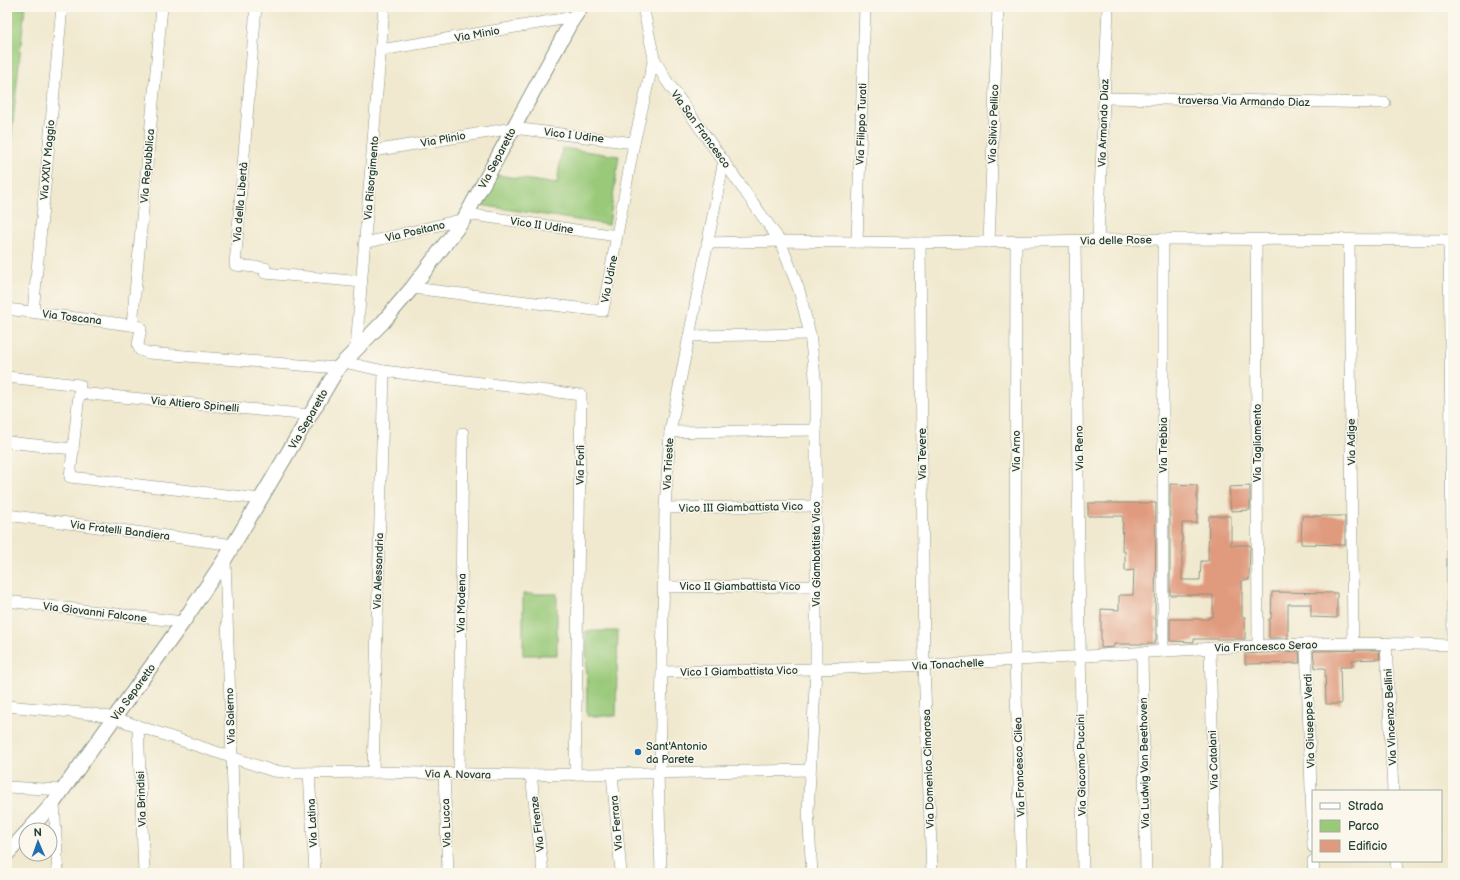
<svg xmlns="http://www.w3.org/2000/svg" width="1460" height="880" viewBox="0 0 1460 880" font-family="'Balsamiq Sans',sans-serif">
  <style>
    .green { fill: #99c979; stroke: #5c8356 }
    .building { fill: #e09b7f }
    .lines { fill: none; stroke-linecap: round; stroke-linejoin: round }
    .minor-casing { stroke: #889382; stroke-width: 12 }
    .tertiary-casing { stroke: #889382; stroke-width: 16 }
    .minor { stroke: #fff; stroke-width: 11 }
    .tertiary { stroke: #fff; stroke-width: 14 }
    .poi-dot { fill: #1f6fb2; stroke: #fbf7ec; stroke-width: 1.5 }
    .labels { text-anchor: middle; stroke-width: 3; stroke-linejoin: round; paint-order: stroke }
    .street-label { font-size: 11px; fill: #1f3d34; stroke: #fbf7ec }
    .poi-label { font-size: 11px; fill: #1f3d34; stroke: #fbf7ec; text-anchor: start }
  </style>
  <rect width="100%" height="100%" fill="#fbf7ec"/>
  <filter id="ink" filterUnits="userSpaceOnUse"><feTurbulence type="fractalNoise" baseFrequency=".025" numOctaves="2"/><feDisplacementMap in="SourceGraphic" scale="8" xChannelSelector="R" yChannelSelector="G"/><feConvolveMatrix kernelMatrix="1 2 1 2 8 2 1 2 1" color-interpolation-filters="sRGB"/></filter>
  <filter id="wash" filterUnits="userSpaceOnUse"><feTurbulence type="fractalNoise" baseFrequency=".012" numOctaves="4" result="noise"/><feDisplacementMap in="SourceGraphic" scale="16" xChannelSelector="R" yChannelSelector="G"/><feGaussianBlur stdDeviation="0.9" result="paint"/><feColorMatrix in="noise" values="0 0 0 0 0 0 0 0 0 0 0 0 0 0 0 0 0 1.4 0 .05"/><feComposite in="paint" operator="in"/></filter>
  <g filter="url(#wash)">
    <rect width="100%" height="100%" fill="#f0e9cf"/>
    <!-- green -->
    <g class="green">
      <path d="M7,7H25L7,177Z"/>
      <path d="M562,148L619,156L609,225L480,205L497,175L557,184Z"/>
      <rect x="523" y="594" width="34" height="61"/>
      <path d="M586,631H618L616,716H587Z"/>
    </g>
    <g id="blocks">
      <!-- building -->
      <g class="building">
        <path d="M1170,484L1197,485V523H1182V580H1200L1201,561H1208L1209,516H1231V545H1250L1249,580H1242V617H1245V639H1194V642L1170,641V619H1209V617H1213V595H1170Z"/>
        <path d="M1250,486V510L1231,511L1229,487Z"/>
        <path d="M1088,503H1156L1155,619H1156V641H1155V644H1114V647L1101,648V609L1119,610V595H1133L1134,570L1125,571V551H1122L1123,516H1088Z"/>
        <path d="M1302,516H1345V545L1301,544Z"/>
        <path d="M1272,592L1337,593V618L1311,617V604H1288V638H1269V619H1271Z"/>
        <path d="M1379,650L1380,659L1352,660V667H1340L1341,704H1326L1325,668H1315L1313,651Z"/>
        <path d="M1299,651L1300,663L1245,664V654Z"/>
      </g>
    </g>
  </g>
  <g filter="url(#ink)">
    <use href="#blocks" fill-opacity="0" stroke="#889382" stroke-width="1"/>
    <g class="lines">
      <!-- minor casing -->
      <g class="minor-casing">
        <g id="minor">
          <path d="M256,7L235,265L265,268V273L362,282"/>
          <path d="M643,7L654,58L666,80L780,241L799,290L810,334L816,386V670L808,811L812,873"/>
          <path d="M381,50L574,17"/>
          <path d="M1104,98L1385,103"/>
          <path d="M373,151L513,128L634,143"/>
          <path d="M467,214L617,236"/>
          <path d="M1098,240L1108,7"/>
          <path d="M1256,240L1258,646"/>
          <path d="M1349,240L1353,643"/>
          <path d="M1449,240L1453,645"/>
          <path d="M1075,241C1079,451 1080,662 1083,873"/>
          <path d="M857,242L865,7"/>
          <path d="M989,242L998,7"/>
          <path d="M1016,242L1015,661L1022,873"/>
          <path d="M365,243L464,219"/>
          <path d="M707,243L780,241L920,243L1163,239L1453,240"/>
          <path d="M920,243L924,665L932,873"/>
          <path d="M412,288L603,311L634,143L654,58"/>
          <path d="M7,309L138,326L141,329L138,344L140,350L148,353L338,368"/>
          <path d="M33,312L62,7"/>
          <path d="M132,325L162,7"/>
          <path d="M689,336L810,334"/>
          <path d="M356,348L384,7"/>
          <path d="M344,362L384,371L581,395L575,775"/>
          <path d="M7,377L80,385L70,477L261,499"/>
          <path d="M79,393L311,415"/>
          <path d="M670,432L816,430"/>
          <path d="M7,442L73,449"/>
          <path d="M665,508L816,506"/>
          <path d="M7,515L234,545"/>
          <path d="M225,559L236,873"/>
          <path d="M665,587L816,586"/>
          <path d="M7,601L183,622"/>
          <path d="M1386,643L1393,791"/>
          <path d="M1306,644L1313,847"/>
          <path d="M1210,648L1216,873"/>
          <path d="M1163,651V239"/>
          <path d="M1142,653L1146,873"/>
          <path d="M663,672C781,670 898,668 1016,660C1113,655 1209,647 1306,644C1355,642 1404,644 1453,645"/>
          <path d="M7,706L93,714L114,718L273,771L294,773L373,772L531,775L810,770"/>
          <path d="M138,726L144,873"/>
          <path d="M373,772L384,371"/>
          <path d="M309,773L315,873"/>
          <path d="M444,773L448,873"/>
          <path d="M459,773L463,433"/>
          <path d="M658,773L661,873"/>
          <path d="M660,773L665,508L670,432L724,160"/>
          <path d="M612,774L621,873"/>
          <path d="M531,775L543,873"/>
          <path d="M7,787L63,790"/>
          <path d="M54,802L58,873"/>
          <path d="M1313,861L1314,873"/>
          <path d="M1396,861L1397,873"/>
        </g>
      </g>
      <!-- tertiary casing -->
      <g class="tertiary-casing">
        <g id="tertiary">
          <path d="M29,830L54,802L183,622L225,559L338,368L383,322L412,288L464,219L571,22L581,7"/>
          <path d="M7,854L26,833"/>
        </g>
      </g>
      <!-- minor -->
      <use href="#minor" class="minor"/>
      <!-- tertiary -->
      <use href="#tertiary" class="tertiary"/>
    </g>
  </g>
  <!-- markers -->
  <circle class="poi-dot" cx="638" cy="752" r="4"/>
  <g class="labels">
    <!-- street labels -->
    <g class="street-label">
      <text transform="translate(477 34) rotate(-10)" y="4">Via Minio</text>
      <text transform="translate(1244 101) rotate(1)" y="4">traversa Via Armando Diaz</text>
      <text transform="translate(1103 123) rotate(-88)" y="4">Via Armando Diaz</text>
      <text transform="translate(861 124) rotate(-88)" y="4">Via Filippo Turati</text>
      <text transform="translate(993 124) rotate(-88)" y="4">Via Silvio Pellico</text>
      <text transform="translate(701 129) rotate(54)" y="4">Via San Francesco</text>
      <text transform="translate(574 135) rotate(7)" y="4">Vico I Udine</text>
      <text transform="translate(443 139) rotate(-10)" y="4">Via Plinio</text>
      <text transform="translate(497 158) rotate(-62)" y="4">Via Separetto</text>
      <text transform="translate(47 160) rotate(-85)" y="4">Via XXIV Maggio</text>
      <text transform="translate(147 166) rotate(-85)" y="4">Via Repubblica</text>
      <text transform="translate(371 178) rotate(-85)" y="4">Via Risorgimento</text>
      <text transform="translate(240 202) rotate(-85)" y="4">Via della Libertà</text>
      <text transform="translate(542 225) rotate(8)" y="4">Vico II Udine</text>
      <text transform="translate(415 231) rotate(-13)" y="4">Via Positano</text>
      <text transform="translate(1116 240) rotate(-1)" y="4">Via delle Rose</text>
      <text transform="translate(609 279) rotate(-79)" y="4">Via Udine</text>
      <text transform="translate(72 317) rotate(7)" y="4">Via Toscana</text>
      <text transform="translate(195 404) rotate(5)" y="4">Via Altiero Spinelli</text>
      <text transform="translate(308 419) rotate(-60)" y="4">Via Separetto</text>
      <text transform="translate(1351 442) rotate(-91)" y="4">Via Adige</text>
      <text transform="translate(1257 443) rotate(-90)" y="4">Via Tagliamento</text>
      <text transform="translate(1163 445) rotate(-90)" y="4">Via Trebbia</text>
      <text transform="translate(1079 448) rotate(-91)" y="4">Via Reno</text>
      <text transform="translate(1016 451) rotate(-90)" y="4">Via Arno</text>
      <text transform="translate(922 454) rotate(-90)" y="4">Via Tevere</text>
      <text transform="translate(668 464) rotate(-87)" y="4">Via Trieste</text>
      <text transform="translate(580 465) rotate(-89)" y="4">Via Forlì</text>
      <text transform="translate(741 507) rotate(-1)" y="4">Vico III Giambattista Vico</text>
      <text transform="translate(120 530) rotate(7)" y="4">Via Fratelli Bandiera</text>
      <text transform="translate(816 554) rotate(-90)" y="4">Via Giambattista Vico</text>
      <text transform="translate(378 571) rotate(-88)" y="4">Via Alessandria</text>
      <text x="740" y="590">Vico II Giambattista Vico</text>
      <text transform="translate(461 603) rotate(-89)" y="4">Via Modena</text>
      <text transform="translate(95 612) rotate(7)" y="4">Via Giovanni Falcone</text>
      <text transform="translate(1266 646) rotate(-2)" y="4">Via Francesco Serao</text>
      <text transform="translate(948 664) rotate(-3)" y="4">Via Tonachelle</text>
      <text transform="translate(739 671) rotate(-1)" y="4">Vico I Giambattista Vico</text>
      <text transform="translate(133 692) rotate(-54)" y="4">Via Separetto</text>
      <text transform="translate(230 716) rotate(-92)" y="4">Via Salerno</text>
      <text transform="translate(1390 717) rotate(-93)" y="4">Via Vincenzo Bellini</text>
      <text transform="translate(1309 721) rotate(-92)" y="4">Via Giuseppe Verdi</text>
      <text transform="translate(1213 760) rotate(-92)" y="4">Via Catalani</text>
      <text transform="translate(1144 763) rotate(-91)" y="4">Via Ludwig Van Beethoven</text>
      <text transform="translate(1081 765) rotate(-91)" y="4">Via Giacomo Puccini</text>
      <text transform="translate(1019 767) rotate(-92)" y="4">Via Francesco Cilea</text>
      <text transform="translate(928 769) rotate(-92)" y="4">Via Domenico Cimarosa</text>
      <text transform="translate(458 774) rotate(1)" y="4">Via A. Novara</text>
      <text transform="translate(141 799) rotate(-92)" y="4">Via Brindisi</text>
      <text transform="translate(312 823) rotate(-93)" y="4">Via Latina</text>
      <text transform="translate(446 823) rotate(-92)" y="4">Via Lucca</text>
      <text transform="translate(616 823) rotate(-95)" y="4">Via Ferrara</text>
      <text transform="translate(537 824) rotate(-97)" y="4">Via Firenze</text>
    </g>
    <!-- poi labels -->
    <g class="poi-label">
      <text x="646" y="750">Sant'Antonio<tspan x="646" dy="13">da Parete</tspan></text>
    </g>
  </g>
  <!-- margin -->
  <rect width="1460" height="880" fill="none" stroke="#fbf7ec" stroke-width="24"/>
  <!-- legend -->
  <rect x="1312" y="790" width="130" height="72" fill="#fbf7ec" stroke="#a3ada2"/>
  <rect x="1320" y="803" width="20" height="6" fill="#ffffff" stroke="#a3ada2"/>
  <text x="1348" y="810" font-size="12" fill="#1f3d34">Strada</text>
  <rect x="1320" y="820" width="20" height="12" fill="#99c979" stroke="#a3ada2"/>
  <text x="1348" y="830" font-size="12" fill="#1f3d34">Parco</text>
  <rect x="1320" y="840" width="20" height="12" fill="#e09b7f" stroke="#a3ada2"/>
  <text x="1348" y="850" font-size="12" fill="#1f3d34">Edificio</text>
  <!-- north arrow -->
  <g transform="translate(38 842) rotate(358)"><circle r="19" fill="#fbf7ec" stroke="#a3ada2"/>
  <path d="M0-3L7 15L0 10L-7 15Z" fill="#1f6fb2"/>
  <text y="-6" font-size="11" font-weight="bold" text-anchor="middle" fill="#1f3d34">N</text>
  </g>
</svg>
